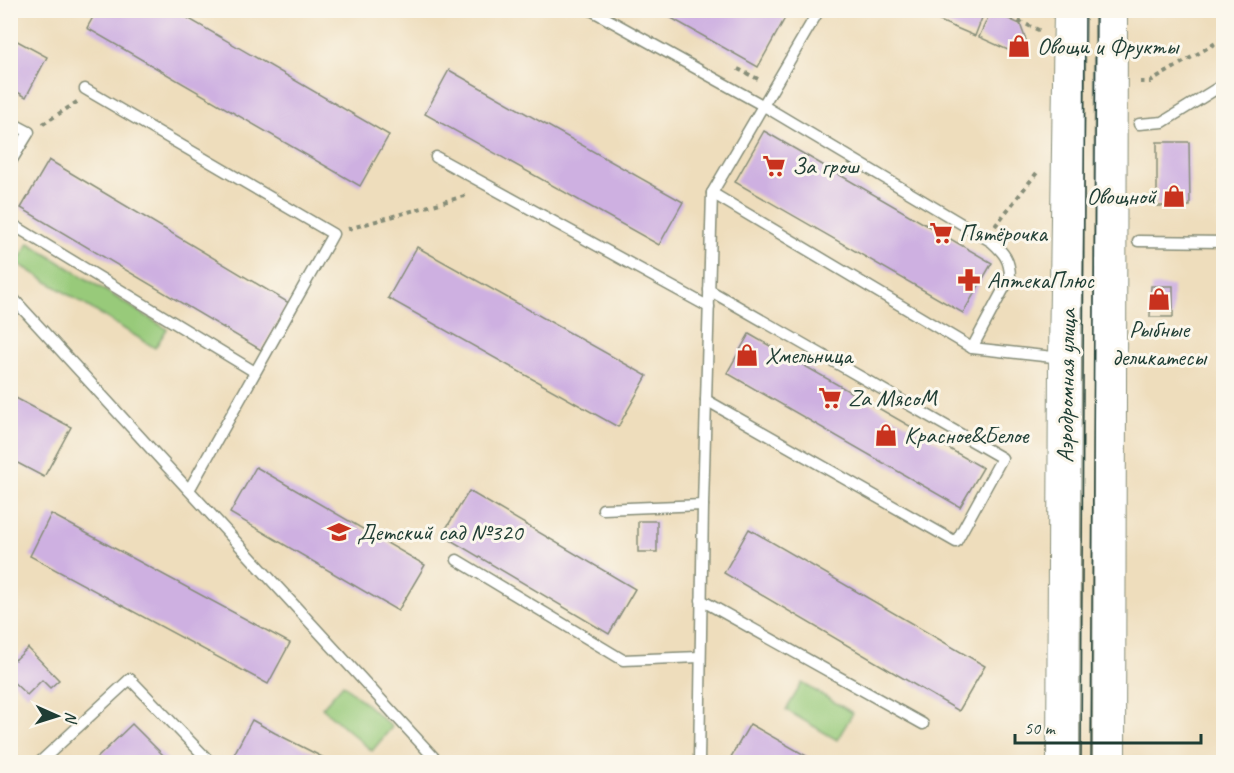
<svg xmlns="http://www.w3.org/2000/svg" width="1234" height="773" viewBox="0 0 1234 773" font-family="Caveat,sans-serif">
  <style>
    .green { fill: #98ca7a; stroke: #5c8457; stroke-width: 1.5 }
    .building { fill: #ceb0e1 }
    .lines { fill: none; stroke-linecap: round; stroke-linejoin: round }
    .lane-casing { stroke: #868d78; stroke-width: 13 }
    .secondary-casing { stroke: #868d78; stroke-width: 34 }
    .path { stroke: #868d78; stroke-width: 4; stroke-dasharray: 4.5 4.5; stroke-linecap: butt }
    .lane { stroke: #fff; stroke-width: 10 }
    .secondary { stroke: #fff; stroke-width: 32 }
    .tram { stroke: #1f3d34; stroke-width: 1.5 }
    .labels { text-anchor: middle; stroke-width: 6; stroke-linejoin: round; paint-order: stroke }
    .poi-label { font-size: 24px; fill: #1f3d34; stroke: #fbf7ec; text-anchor: start }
    .street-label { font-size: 24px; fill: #1f3d34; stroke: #fbf7ec }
  </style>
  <rect width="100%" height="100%" fill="#fbf7ec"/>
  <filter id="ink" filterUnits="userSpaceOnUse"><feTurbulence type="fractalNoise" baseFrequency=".0167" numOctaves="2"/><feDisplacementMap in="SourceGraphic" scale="12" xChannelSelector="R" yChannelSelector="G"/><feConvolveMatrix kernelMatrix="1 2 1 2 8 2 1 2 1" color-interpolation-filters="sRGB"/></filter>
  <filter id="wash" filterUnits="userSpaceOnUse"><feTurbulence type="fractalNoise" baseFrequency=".008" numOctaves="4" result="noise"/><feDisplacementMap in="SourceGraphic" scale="24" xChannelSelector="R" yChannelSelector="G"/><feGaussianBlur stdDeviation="1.35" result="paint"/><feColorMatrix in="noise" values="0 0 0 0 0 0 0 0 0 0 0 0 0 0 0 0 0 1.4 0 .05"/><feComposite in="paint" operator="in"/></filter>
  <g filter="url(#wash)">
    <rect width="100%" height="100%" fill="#eeddbc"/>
    <!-- green -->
    <g class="green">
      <path d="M29,243L167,329L155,348L17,263Z"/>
      <path d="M802,683L853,713L837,740L786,710Z"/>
      <path d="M343,684L392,727L372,751L322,708Z"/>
    </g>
    <g id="blocks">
      <!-- building -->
      <g class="building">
        <path d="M97,10H174L389,135L360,186L87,28Z"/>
        <path d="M657,10H772L785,18L758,67Z"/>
        <path d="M914,10H985L975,36Z"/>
        <path d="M991,11L1020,24L1026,40L1019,55L979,37Z"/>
        <path d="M10,37L47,57L26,97L10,88Z"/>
        <path d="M449,70L683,202L659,245L425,114Z"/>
        <path d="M764,131L992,263L963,313L735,182Z"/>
        <path d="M1157,142H1189L1190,206H1157Z"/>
        <path d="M49,160L289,303L261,350L21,208Z"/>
        <path d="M417,247L647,376L618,427L388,298Z"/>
        <path d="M1151,286H1173V317H1150Z"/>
        <path d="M749,334L983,468L960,507L727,373Z"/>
        <path d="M10,395L71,427L44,477L10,459Z"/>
        <path d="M256,467L425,565L398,611L230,513Z"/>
        <path d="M469,491L635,589L609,634L442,535Z"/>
        <path d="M51,514L290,643L268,684L30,556Z"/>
        <rect x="638" y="521" width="19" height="31"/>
        <path d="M749,529L985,666L959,711L724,573Z"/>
        <path d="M28,648L59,680L50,688L42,680L27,695L10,679V655L15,660Z"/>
        <path d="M252,720L275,733L332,762H230Z"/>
        <path d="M132,724L170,762H93Z"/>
        <path d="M750,724L817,762H728Z"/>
      </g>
    </g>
  </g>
  <g filter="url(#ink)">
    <use href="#blocks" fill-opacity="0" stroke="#868d78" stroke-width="1.5"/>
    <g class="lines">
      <!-- lane casing -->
      <g class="lane-casing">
        <g id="lane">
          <path d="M591,10L764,106L992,242C1004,253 1010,260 1010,277L972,348"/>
          <path d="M85,89L333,234L189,490"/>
          <path d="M10,122L29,132L10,163"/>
          <path d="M1139,124L1163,122L1224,84"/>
          <path d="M436,157L709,307"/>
          <path d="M712,193L972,348L1062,358"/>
          <path d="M10,223L255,372"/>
          <path d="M1138,241L1224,242"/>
          <path d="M10,295L438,762"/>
          <path d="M706,400L956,542L1002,458L709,290"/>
          <path d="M603,509L703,505"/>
          <path d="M457,560L623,660L700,657"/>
          <path d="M701,600L923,724"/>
          <path d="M40,762L130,679L210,762"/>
          <path d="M699,762L703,505L712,193L819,10"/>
        </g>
      </g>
      <!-- secondary casing -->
      <g class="secondary-casing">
        <g id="secondary">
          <path d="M1063,762L1065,358L1070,10"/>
          <path d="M1109,762L1111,10"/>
        </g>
      </g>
      <!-- path -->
      <g class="path">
        <path d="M994,10L1043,32"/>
        <path d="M738,69L758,79"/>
        <path d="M1140,82H1150L1224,38"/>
        <path d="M43,124L77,102"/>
        <path d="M995,226L1039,170"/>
        <path d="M348,229L468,195"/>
        <path d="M10,749L24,762"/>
      </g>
      <!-- lane -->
      <use href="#lane" class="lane"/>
      <!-- secondary -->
      <use href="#secondary" class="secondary"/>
      <!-- tram -->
      <g class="tram">
        <path d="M1081,762L1085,10"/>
        <path d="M1091,762L1096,10"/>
      </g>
    </g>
  </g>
  <!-- icons -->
  <defs>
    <g id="shop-bare" transform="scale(1.8)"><path d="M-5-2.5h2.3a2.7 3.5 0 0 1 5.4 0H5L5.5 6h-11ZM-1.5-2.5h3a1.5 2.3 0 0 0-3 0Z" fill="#c8321e" stroke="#fbf7ec" stroke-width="2.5" paint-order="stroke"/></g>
    <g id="supermarket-bare" transform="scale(1.8)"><path d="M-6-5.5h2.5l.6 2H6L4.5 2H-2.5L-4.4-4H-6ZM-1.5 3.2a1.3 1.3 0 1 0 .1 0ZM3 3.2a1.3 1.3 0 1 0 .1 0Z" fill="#c8321e" stroke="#fbf7ec" stroke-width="2.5" paint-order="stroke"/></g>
    <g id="pharmacy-bare" transform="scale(1.8)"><path d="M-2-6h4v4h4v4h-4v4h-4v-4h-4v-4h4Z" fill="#c8321e" stroke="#fbf7ec" stroke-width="2.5" paint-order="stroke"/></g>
    <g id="school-bare" transform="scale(1.8)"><path d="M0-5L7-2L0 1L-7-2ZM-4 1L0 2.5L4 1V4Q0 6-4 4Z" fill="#c8321e" stroke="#fbf7ec" stroke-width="2.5" paint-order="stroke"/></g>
  </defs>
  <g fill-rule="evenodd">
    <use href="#shop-bare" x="1019" y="46"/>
    <use href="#supermarket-bare" x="774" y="166"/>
    <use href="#shop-bare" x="1174" y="196"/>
    <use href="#supermarket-bare" x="941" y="233"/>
    <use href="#pharmacy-bare" x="969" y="280"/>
    <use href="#shop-bare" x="1159" y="299"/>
    <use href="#shop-bare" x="747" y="355"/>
    <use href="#supermarket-bare" x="830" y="398"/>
    <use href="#shop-bare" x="886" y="435"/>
    <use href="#school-bare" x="339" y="532"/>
  </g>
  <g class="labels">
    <!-- poi labels -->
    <g class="poi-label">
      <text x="1037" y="54">Овощи и Фрукты</text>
      <text x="792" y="174">За грош</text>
      <text x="1156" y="204" text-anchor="end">Овощной</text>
      <text x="959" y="241">Пятёрочка</text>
      <text x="987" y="288">АптекаПлюс</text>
      <text x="1159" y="337" text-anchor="middle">Рыбные<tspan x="1159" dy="28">деликатесы</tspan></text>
      <text x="765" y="363">Хмельница</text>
      <text x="848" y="406">Za МясоМ</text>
      <text x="904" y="443">Красное&amp;Белое</text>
      <text x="357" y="540">Детский сад №320</text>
    </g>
    <!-- street labels -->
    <g class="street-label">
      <text transform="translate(1066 386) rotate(-89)" y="8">Аэродромная улица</text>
    </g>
  </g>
  <!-- margin -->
  <rect width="1234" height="773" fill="none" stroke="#fbf7ec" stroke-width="36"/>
  <!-- north arrow -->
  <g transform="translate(57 716) rotate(93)" stroke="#fbf7ec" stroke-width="4.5" paint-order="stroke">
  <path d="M0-4.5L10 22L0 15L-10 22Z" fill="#1f3d34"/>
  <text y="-9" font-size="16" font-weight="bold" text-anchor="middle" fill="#1f3d34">N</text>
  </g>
  <!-- scale -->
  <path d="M1015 734v9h186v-9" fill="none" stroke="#1f3d34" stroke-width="3"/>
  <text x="1024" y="734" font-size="18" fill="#1f3d34" stroke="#fbf7ec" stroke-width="4.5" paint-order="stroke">50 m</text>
</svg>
